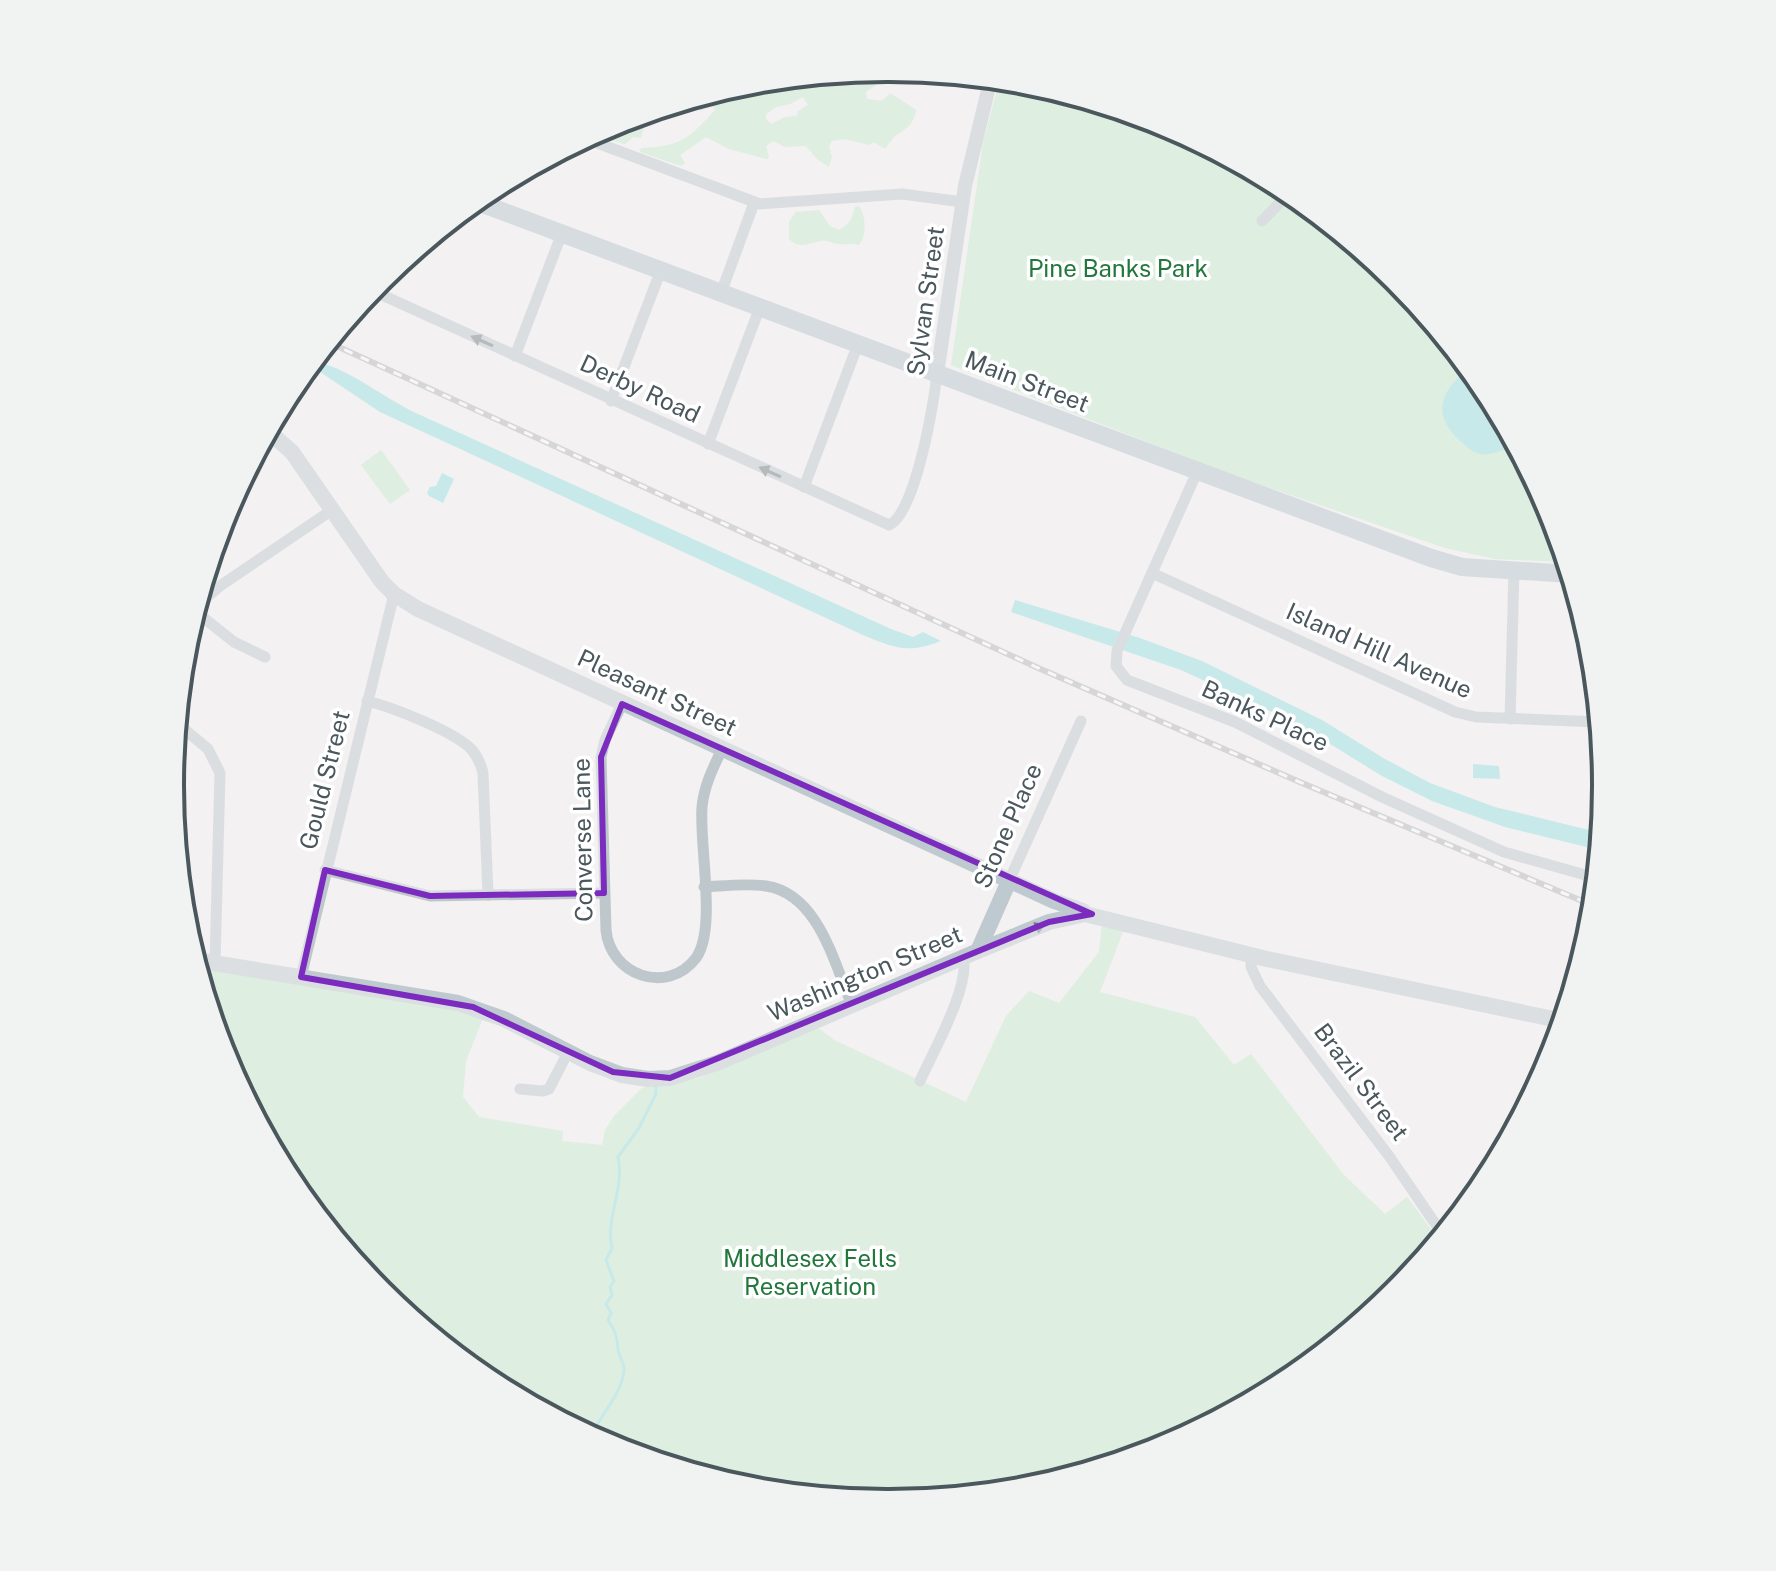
<svg xmlns="http://www.w3.org/2000/svg" width="1776" height="1571" viewBox="0 0 1776 1571" font-family="'Public Sans',sans-serif">
  <style>
    .green { fill: #c5ebcc; fill-rule: evenodd }
    .water { fill: #96e1e3 }
    .lines { fill: none; stroke-linecap: round; stroke-linejoin: round }
    .stream { stroke: #96e1e3; stroke-width: 3 }
    .minor { stroke: #bec7cc; stroke-width: 11 }
    .tertiary { stroke: #bec7cc; stroke-width: 14 }
    .secondary { stroke: #bfcad0; stroke-width: 16 }
    .primary { stroke: #b3c4cc; stroke-width: 18 }
    .rail-casing { stroke: #b3b7ba; stroke-width: 6 }
    .rail { stroke: #fff; stroke-width: 3; stroke-dasharray: 9; stroke-linecap: butt }
    .oneway { fill: #6d797e }
    .oneway2 { fill: #6d7a7f }
    .marked { fill: none; stroke: #7b2cbf; stroke-width: 6; stroke-linejoin: round }
    .labels { text-anchor: middle; stroke-width: 7; stroke-linejoin: round; paint-order: stroke }
    .park-label { font-size: 24px; fill: #22773c; stroke: #fff }
    .street-label { font-size: 24px; fill: #4a575c; stroke: #fff }
    .rim { fill: none; stroke: #4a575c; stroke-width: 4 }
  </style>
  <rect width="100%" height="100%" fill="#f3f1f1"/>
  <!-- green -->
  <g class="green">
    <path d="M875,69V74L881,81L866,92L867,99L882,101L890,93L916,110C913,127 905,128 894,137C890,141 888,145 885,149L874,142L869,145L845,139L832,141L829,146L832,157L829,167L817,159L806,146L785,147L773,141L766,146L769,158L767,159L729,149L706,137L680,155L685,163L681,166L640,152L641,148C680,147 690,138 715,110L712,106L700,111L696,104L685,101L748,82L771,79L773,82L771,87L775,89L802,76ZM803,97L808,105L798,111L797,116L785,117L771,124L766,119V114L776,107L790,104Z"/>
    <path d="M1000,79L1028,82L1163,123L1287,189L1396,278L1485,387L1551,511L1566,562L1495,559L1445,548L1218,470L951,365L983,143Z"/>
    <path d="M674,104C670,108 669,113 665,116C653,126 646,114 641,138L633,137L625,144L603,138L605,127L614,122Z"/>
    <path d="M859,206C866,217 867,235 859,245C850,242 847,245 839,244C832,244 827,239 820,241C808,244 799,249 789,239V222L796,212L819,210L830,226L839,230C850,224 852,219 855,207Z"/>
    <path d="M381,450L410,490L390,504L361,465Z"/>
    <path d="M1102,924L1124,929L1100,992L1195,1017L1234,1065L1251,1054L1344,1175L1385,1214L1407,1197L1439,1240L1395,1293L1286,1382L1162,1449L1028,1489L888,1503L748,1489L613,1448L489,1382L380,1293L291,1184L225,1060L197,968L451,1008L483,1018L466,1061L463,1097L479,1117L563,1131L562,1141L602,1145L605,1130L614,1116L642,1088L699,1078L816,1026L834,1040L966,1102L1006,1016L1029,991L1059,1003L1099,952Z"/>
  </g>
  <!-- water -->
  <g class="water">
    <path d="M317,362C350,369 385,399 418,414L891,629L913,637L923,632L941,641C909,654 895,648 865,636L380,412L314,368Z"/>
    <path d="M1469,367L1485,387L1516,446C1505,449 1491,456 1480,454C1471,452 1461,442 1455,436C1430,408 1445,389 1469,367Z"/>
    <path d="M442,473L454,479L443,503L429,496L427,493L430,487L436,486Z"/>
    <path d="M1015,600L1140,638L1202,661L1322,720L1385,759L1430,783L1495,807L1601,833L1599,850L1505,827L1432,801L1382,776L1296,723L1181,670L1011,612Z"/>
    <path d="M1473,764L1499,766L1500,779L1473,778Z"/>
  </g>
  <g class="lines">
    <!-- stream -->
    <path class="stream" d="M590,1436C600,1418 625,1388 624,1368C623,1361 619,1356 618,1350C618,1338 615,1330 608,1320L611,1313L606,1304L612,1295L610,1287L614,1281L606,1260L612,1248C605,1219 625,1188 618,1157L639,1128L656,1094V1085"/>
    <!-- minor -->
    <g class="minor">
      <path d="M584,138L760,204L902,194L963,202"/>
      <path d="M1262,221L1290,192"/>
      <path d="M371,290L889,525C915,515 934,403 937,374"/>
      <path d="M721,293L754,203"/>
      <path d="M515,356L562,233"/>
      <path d="M611,401L661,270"/>
      <path d="M708,444L760,307"/>
      <path d="M1197,472L1117,651L1116,666L1127,680L1235,722L1382,797L1504,852L1596,878"/>
      <path d="M804,487L858,344"/>
      <path d="M1152,573L1455,712L1476,717L1599,722"/>
      <path d="M196,606L220,586L332,510"/>
      <path d="M195,611L234,642L265,657"/>
      <path d="M367,701C392,707 456,732 472,750C478,757 481,765 483,773L488,895"/>
      <path d="M622,704L605,740L601,757L606,930C610,975 667,996 696,958C717,929 699,845 702,807C704,786 713,768 722,749"/>
      <path d="M1510,719L1514,570"/>
      <path d="M177,723L208,749L220,773L215,963"/>
      <path d="M325,870L430,896L604,893"/>
      <path d="M1009,881L1081,721"/>
      <path d="M704,887C724,886 746,883 766,886C819,894 834,964 852,1005"/>
      <path d="M1251,955V967L1260,986L1389,1156L1443,1235"/>
      <path d="M301,977L394,594"/>
      <path d="M920,1081C933,1052 971,985 963,957"/>
      <path d="M520,1089L543,1091L549,1089L568,1052"/>
    </g>
    <!-- tertiary -->
    <path class="tertiary" d="M937,374L965,186L991,78"/>
    <!-- secondary -->
    <g class="secondary">
      <path d="M268,431L292,452L382,582L394,594L418,609L1054,901L1083,911"/>
      <path d="M978,951L1009,881"/>
      <path d="M195,960L458,1003L504,1019L590,1063L622,1075L648,1079L670,1078L717,1063L978,951L1049,922L1085,914L1267,959L1563,1021"/>
    </g>
    <!-- primary -->
    <path class="primary" d="M475,201L1431,558L1462,567L1570,574"/>
    <!-- rail casing -->
    <g class="rail-casing">
      <path id="rail" d="M328,342L1036,667L1302,783L1594,906"/>
    </g>
    <!-- rail -->
    <use href="#rail" class="rail"/>
  </g>
  <!-- one-way arrows -->
  <defs><path id="oneway-solid" d="M-6-.8H1V-3.2L6.5 0L1 3.2V.8H-6Z" transform="scale(2)"/></defs>
  <g class="oneway">
    <use href="#oneway-solid" transform="translate(482 341) rotate(-156)"/>
    <use href="#oneway-solid" transform="translate(770 472) rotate(-156)"/>
  </g>
  <use class="oneway2" href="#oneway-solid" transform="translate(1034 929) rotate(-24)"/>
  <!-- marked area -->
  <path d="M0 0H1776V1571H0ZM622,704L1092,914L1049,922L670,1078L613,1072L473,1007L301,977L325,870L430,896L604,893L601,757Z" fill="#f3f1f1" fill-opacity=".55" fill-rule="evenodd"/>
  <path class="marked" d="M622,704L1092,914L1049,922L670,1078L613,1072L473,1007L301,977L325,870L430,896L604,893L601,757Z"/>
  <g class="labels">
    <!-- park labels -->
    <g class="park-label">
      <text x="1118" y="277">Pine Banks Park</text>
      <text x="810" y="1267">Middlesex Fells<tspan x="810" dy="28">Reservation</tspan></text>
    </g>
    <!-- street labels -->
    <g class="street-label">
      <text transform="translate(926 301) rotate(-82)" y="8">Sylvan Street</text>
      <text transform="translate(1027 382) rotate(21)" y="8">Main Street</text>
      <text transform="translate(640 389) rotate(25)" y="8">Derby Road</text>
      <text transform="translate(1379 651) rotate(24)" y="8">Island Hill Avenue</text>
      <text transform="translate(657 693) rotate(25)" y="8">Pleasant Street</text>
      <text transform="translate(1265 716) rotate(25)" y="8">Banks Place</text>
      <text transform="translate(325 780) rotate(-76)" y="8">Gould Street</text>
      <text transform="translate(1008 826) rotate(-66)" y="8">Stone Place</text>
      <text transform="translate(583 840) rotate(-91)" y="8">Converse Lane</text>
      <text transform="translate(865 974) rotate(-23)" y="8">Washington Street</text>
      <text transform="translate(1361 1082) rotate(53)" y="8">Brazil Street</text>
    </g>
  </g>
  <!-- crop -->
  <path d="M0 0H1776V1571H0ZM887 82H889A703 703 0 0 1 1592 785V786A703 703 0 0 1 889 1489H887A703 703 0 0 1 184 786V785A703 703 0 0 1 887 82Z" fill="#f1f2f2" fill-rule="evenodd"/>
  <path class="rim" d="M887 82H889A703 703 0 0 1 1592 785V786A703 703 0 0 1 889 1489H887A703 703 0 0 1 184 786V785A703 703 0 0 1 887 82Z"/>
</svg>
